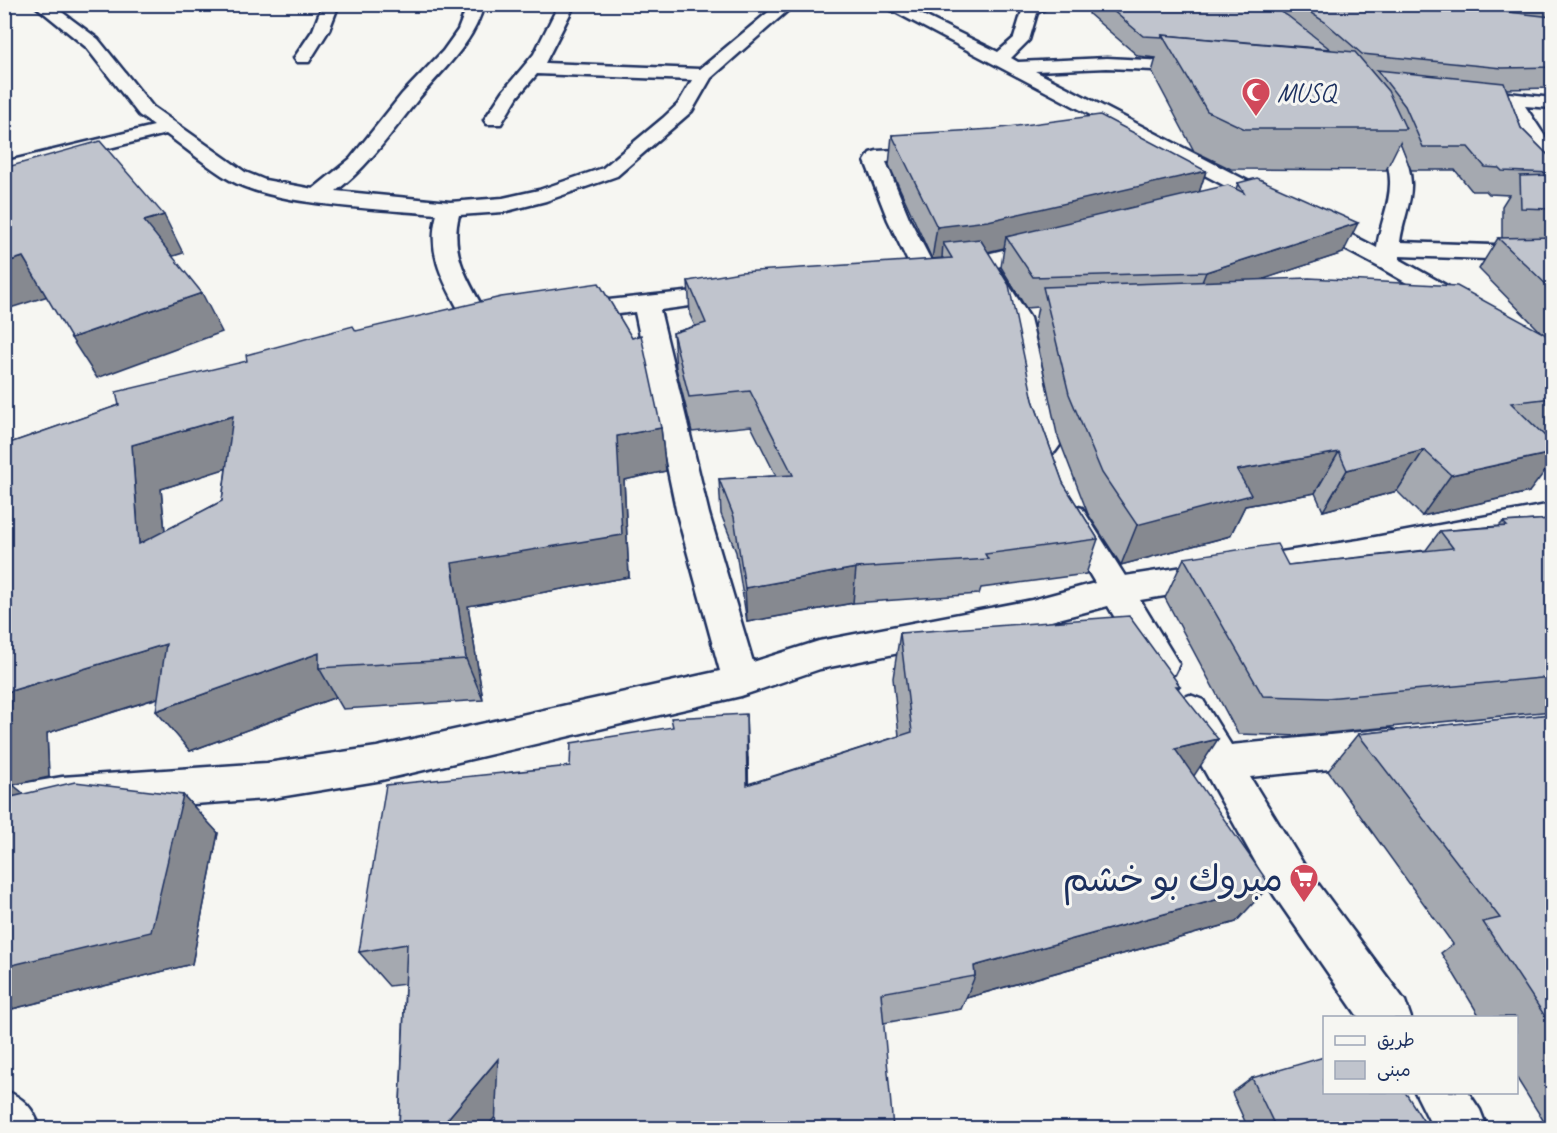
<svg xmlns="http://www.w3.org/2000/svg" width="1557" height="1133" viewBox="0 0 1557 1133" font-family="Caveat,'Playpen Sans Arabic',sans-serif">
  <style>
    .lines { fill: none; stroke-linecap: round; stroke-linejoin: round }
    .street-casing { stroke: #1b2f5e; stroke-width: 5 }
    .street { fill: #f6f6f2; fill-rule: evenodd }
    .wall { fill: #a5a9b0; stroke: #1b2f5e; stroke-width: 1.5; fill-rule: evenodd }
    .shaded-wall { fill: #868990; stroke: #1b2f5e; stroke-width: 1.5 }
    .building { fill: #c0c4cd; stroke: #1b2f5e; stroke-width: 1.5; fill-rule: evenodd }
    .labels { text-anchor: middle; stroke-width: 6; stroke-linejoin: round; paint-order: stroke }
    .far-poi-label { font-size: 26px; fill: #1b2f5e; stroke: #f6f6f2; text-anchor: start }
    .near-poi-label { font-size: 36px; fill: #1b2f5e; stroke: #f6f6f2; text-anchor: end }
  </style>
  <rect width="100%" height="100%" fill="#f6f6f2"/>
  <filter id="ink" filterUnits="userSpaceOnUse"><feTurbulence type="fractalNoise" baseFrequency=".0167" numOctaves="2"/><feDisplacementMap in="SourceGraphic" scale="12" xChannelSelector="R" yChannelSelector="G"/><feConvolveMatrix kernelMatrix="1 2 1 2 8 2 1 2 1" color-interpolation-filters="sRGB"/></filter>
  <g filter="url(#ink)">
    <g class="lines">
      <!-- street casing -->
      <g class="street-casing">
        <g id="street">
          <path d="M33,4H51L98,39L153,107L245,172L265,180L313,189L350,159L402,94L443,51L458,30L468,4H484C473,46 441,70 416,102C390,134 369,166 336,191L450,202L503,198L539,190L603,168L663,118L678,104L692,80L537,74L518,96L501,124H487L484,120L504,90L534,54L559,4H575L545,63L700,69L778,4H795L711,78L692,111L617,176L546,201L503,212L459,215C448,257 473,288 492,324L488,329L479,332L470,329L466,324C448,288 425,257 437,214C383,209 275,206 230,180C208,167 187,149 166,134L4,174V162L154,126L139,115L86,47Z"/>
          <path d="M323,4H339L329,30L309,62H297L294,58L313,30Z"/>
          <path d="M880,4H900L998,52L1014,38L1023,8L1028,4H1053L1037,13L1029,40L1011,58L1018,62L1107,58L1205,63L1208,67L1199,72L1107,68L1035,71L1377,248C1379,227 1390,205 1390,184C1391,160 1376,134 1363,115L1366,111H1380C1394,131 1410,157 1411,183C1412,202 1402,223 1400,242L1552,247V261L1399,256V259L1472,300L1475,305L1472,310L1463,312L1454,310L1379,267Z"/>
          <path d="M1465,88L1552,98V108L1525,106L1552,147V167L1545,165L1505,104L1459,98L1456,94L1459,90Z"/>
          <path d="M935,148L942,150L945,154L942,158L886,162L910,220L936,270L932,275H916L912,270L888,220L865,161L870,153L877,151Z"/>
          <path d="M1047,239L1055,241L1059,246L1055,251C1023,259 971,279 940,271L936,266L940,261L983,255Z"/>
          <path d="M992,269L1000,271L1030,318L1060,445L1055,452L1045,455L1035,452L1030,445L1004,318L980,276L984,271Z"/>
          <path d="M733,287L742,289L745,294L742,299L660,310L709,514L753,662L819,641L1032,600L1095,583L1055,516L1060,508L1071,505L1082,508L1125,576L1359,540L1552,504V526L1359,564L1140,600L1179,664L1174,674L1161,679L1148,674L1108,606L1032,626L820,669L741,696L377,781L267,799L62,813L4,823V787L62,777L267,763L377,747L720,671L677,514L635,312L570,320L561,317L557,312L561,307L570,304Z"/>
          <path d="M1190,695L1203,700L1231,745L1389,729L1403,734L1408,746L1403,758L1389,763L1250,777L1304,865L1405,1001L1411,1018H1359L1274,895L1171,711L1177,700Z"/>
          <path d="M4,1090C24,1098 33,1108 40,1128H4Z"/>
          <path d="M1415,1092H1468L1480,1110L1487,1128H1433Z"/>
        </g>
      </g>
      <!-- street -->
      <use href="#street" class="street"/>
    </g>
    <!-- wall -->
    <g class="wall">
      <path d="M1091,4H1552V88L1506,89L1521,128L1552,159V338L1545,335L1552,341V435L1546,436L1529,492L1422,516L1397,491L1323,511L1315,493L1245,506L1230,536L1121,565L1088,514L1057,434L1034,327L1038,307L1026,308L1001,267L1004,248L988,251L1033,400L1063,483L1098,539L1086,574L981,588L979,594L853,603L747,622L736,552L721,514L719,479L776,476L751,426L692,432L676,368L673,333L695,326L690,315L688,281L941,259L942,258L932,259L889,165L892,135L1206,171L1199,192L1236,189L1238,183L1343,253L1263,279L1540,331L1479,269L1498,238H1502V206L1509,195L1489,194L1486,191H1472L1455,170H1411L1400,142L1386,170L1231,169L1194,151L1152,72L1156,58L1138,56L1089,14Z"/>
      <path d="M356,331L661,428L666,471L624,480L629,577L468,606L483,700L343,709L336,697L190,751L158,698L47,733L49,777L13,785L24,794L183,795L218,833L192,964L4,1011V445L247,361ZM226,468L222,501L165,531L161,489Z"/>
      <path d="M1552,519V711L1299,736L1238,734L1165,598L1184,558L1288,565L1426,550L1440,531L1499,526L1503,522Z"/>
      <path d="M900,633L1180,686L1178,689L1194,776L1236,922L966,998L961,1009L884,1023L495,1117L486,1128H399L405,984L389,986L359,952L570,766L673,727L748,758V784L899,736L893,678Z"/>
      <path d="M1552,714V1128H1548L1516,1077V1017H1480L1441,953L1453,944L1328,771L1358,734Z"/>
      <path d="M1252,1078L1428,1128H1248L1232,1093Z"/>
    </g>
    <!-- shaded-wall -->
    <g class="shaded-wall">
      <path d="M1206,171L1196,202L1006,237L1004,248L983,253L943,243L942,258L932,259L937,227Z"/>
      <path d="M164,215L183,253L164,259L144,221Z"/>
      <path d="M1358,223L1343,253L1194,302L1206,272Z"/>
      <path d="M23,257L48,296L4,310V263Z"/>
      <path d="M202,293L222,332L97,378L71,338Z"/>
      <path d="M233,416L256,459L161,489L170,587L139,544L132,445Z"/>
      <path d="M661,428L666,471L624,480L629,577L468,606L483,700L466,659L452,563L617,436Z"/>
      <path d="M1424,450L1397,491L1323,511L1347,470Z"/>
      <path d="M1339,452L1315,493L1245,506L1230,536L1121,565L1137,525L1237,470Z"/>
      <path d="M1552,453V462L1529,492L1422,516L1451,475Z"/>
      <path d="M856,568L853,603L747,622L745,588Z"/>
      <path d="M166,644L198,685L47,733L49,777L13,785L52,817L7,798L4,786V693Z"/>
      <path d="M319,653V668L336,697L190,751L156,711Z"/>
      <path d="M746,714L748,758L749,826L747,785Z"/>
      <path d="M1218,739L1190,782L1175,749Z"/>
      <path d="M183,795L218,833L192,964L4,1011V967Z"/>
      <path d="M1270,885L1236,922L966,998L975,976L974,966Z"/>
      <path d="M498,1059L519,1088L486,1128H440Z"/>
    </g>
    <!-- building -->
    <g class="building">
      <path d="M1105,4H1269L1288,16L1330,49L1162,35V37L1143,36Z"/>
      <path d="M1297,4H1492L1508,12L1552,17V67L1502,68L1362,54L1325,22Z"/>
      <path d="M1162,35L1355,52L1388,91L1406,129H1245L1207,111Z"/>
      <path d="M1377,70L1504,83L1521,128L1552,159V173L1502,171L1499,168L1485,167L1468,147H1423L1405,106Z"/>
      <path d="M1100,115L1206,171L988,221L937,227L892,135L993,129Z"/>
      <path d="M100,141L164,215L144,221L202,293L71,338L23,257L4,263V168Z"/>
      <path d="M1552,175V209L1521,208L1520,176Z"/>
      <path d="M1257,178L1358,223L1206,272L1033,277L1006,237L1228,185L1244,193L1238,183Z"/>
      <path d="M1552,237V290L1498,238Z"/>
      <path d="M980,239L1009,285L1033,400L1063,483L1098,539L985,554L988,559L856,568L745,588L734,517L719,479L793,475L750,391L689,397L673,333L706,323L688,281L740,272L952,258L943,243Z"/>
      <path d="M1309,278L1457,286L1543,333L1552,341V398L1511,403L1552,443V453L1451,475L1424,450L1347,470L1339,452L1237,470L1251,495L1137,525L1102,473L1069,394L1043,287Z"/>
      <path d="M599,283L632,338L641,335L661,428L617,436L622,535L452,563L466,659L319,668V653L156,711L166,644L4,693V445L119,405L116,392L247,361L246,355L353,326L356,331L501,297ZM233,416L222,501L139,544L132,445Z"/>
      <path d="M1552,519V677L1327,698L1263,696L1184,558L1277,544L1288,565L1453,548L1440,531L1507,526L1503,522Z"/>
      <path d="M1129,616L1180,686H1176L1218,739L1175,749L1270,885L974,966L975,976L881,993L893,1128H495L498,1059L440,1128H399L407,944L359,952L386,785L570,766L571,743L673,727L671,718L746,714L747,785L912,732L900,633Z"/>
      <path d="M4,702L5,738H4Z"/>
      <path d="M1552,714V1027L1483,922L1500,918L1358,734Z"/>
      <path d="M4,779H6L7,798L75,782L183,795L151,932L4,967Z"/>
      <path d="M1324,1057V1092H1405L1428,1128H1276L1252,1078Z"/>
    </g>
  </g>
  <!-- icons -->
  <defs>
    <g id="mosque-pin" transform="scale(1.5)"><path d="M0 17L-7.5 6A9.5 9.5 0 1 1 7.5 6Z" fill="#d1495b" stroke="#f6f6f2"/><path d="M3.5-4.9A6 6 0 1 0 3.5 4.9A5 5 0 1 1 3.5-4.9Z" fill="#fff"/></g>
    <g id="supermarket-pin" transform="scale(1.5)"><path d="M0 17L-7.5 6A9.5 9.5 0 1 1 7.5 6Z" fill="#d1495b" stroke="#f6f6f2"/><path d="M-6-5.5h2.5l.6 2H6L4.5 2H-2.5L-4.4-4H-6ZM-1.5 3.2a1.3 1.3 0 1 0 .1 0ZM3 3.2a1.3 1.3 0 1 0 .1 0Z" fill="#fff"/></g>
  </defs>
  <g fill-rule="evenodd">
    <use href="#mosque-pin" x="1256" y="92"/>
    <use href="#supermarket-pin" x="1304" y="878"/>
  </g>
  <g class="labels">
    <!-- far-poi labels -->
    <g class="far-poi-label">
      <text x="1277" y="101">MUSQ</text>
    </g>
    <!-- near-poi labels -->
    <g class="near-poi-label">
      <text x="1283" y="891">مبروك بو خشم</text>
    </g>
  </g>
  <!-- margin -->
  <rect width="1557" height="1133" fill="none" stroke="#f6f6f2" stroke-width="24"/>
  <rect x="12" y="12" width="1533" height="1109" fill="none" stroke="#1b2f5e" stroke-width="2" filter="url(#ink)"/>
  <!-- legend -->
  <rect x="1323" y="1016" width="195" height="78" fill="#f6f6f2" stroke="#9ea6b7" stroke-width="1.5"/>
  <rect x="1335" y="1036" width="30" height="9" fill="#f6f6f2" stroke="#9ea6b7" stroke-width="1.5"/>
  <text x="1377" y="1046" font-size="18" fill="#1b2f5e">طريق</text>
  <rect x="1335" y="1061" width="30" height="18" fill="#c0c4cd" stroke="#9ea6b7" stroke-width="1.5"/>
  <text x="1377" y="1076" font-size="18" fill="#1b2f5e">مبنى</text>
</svg>
